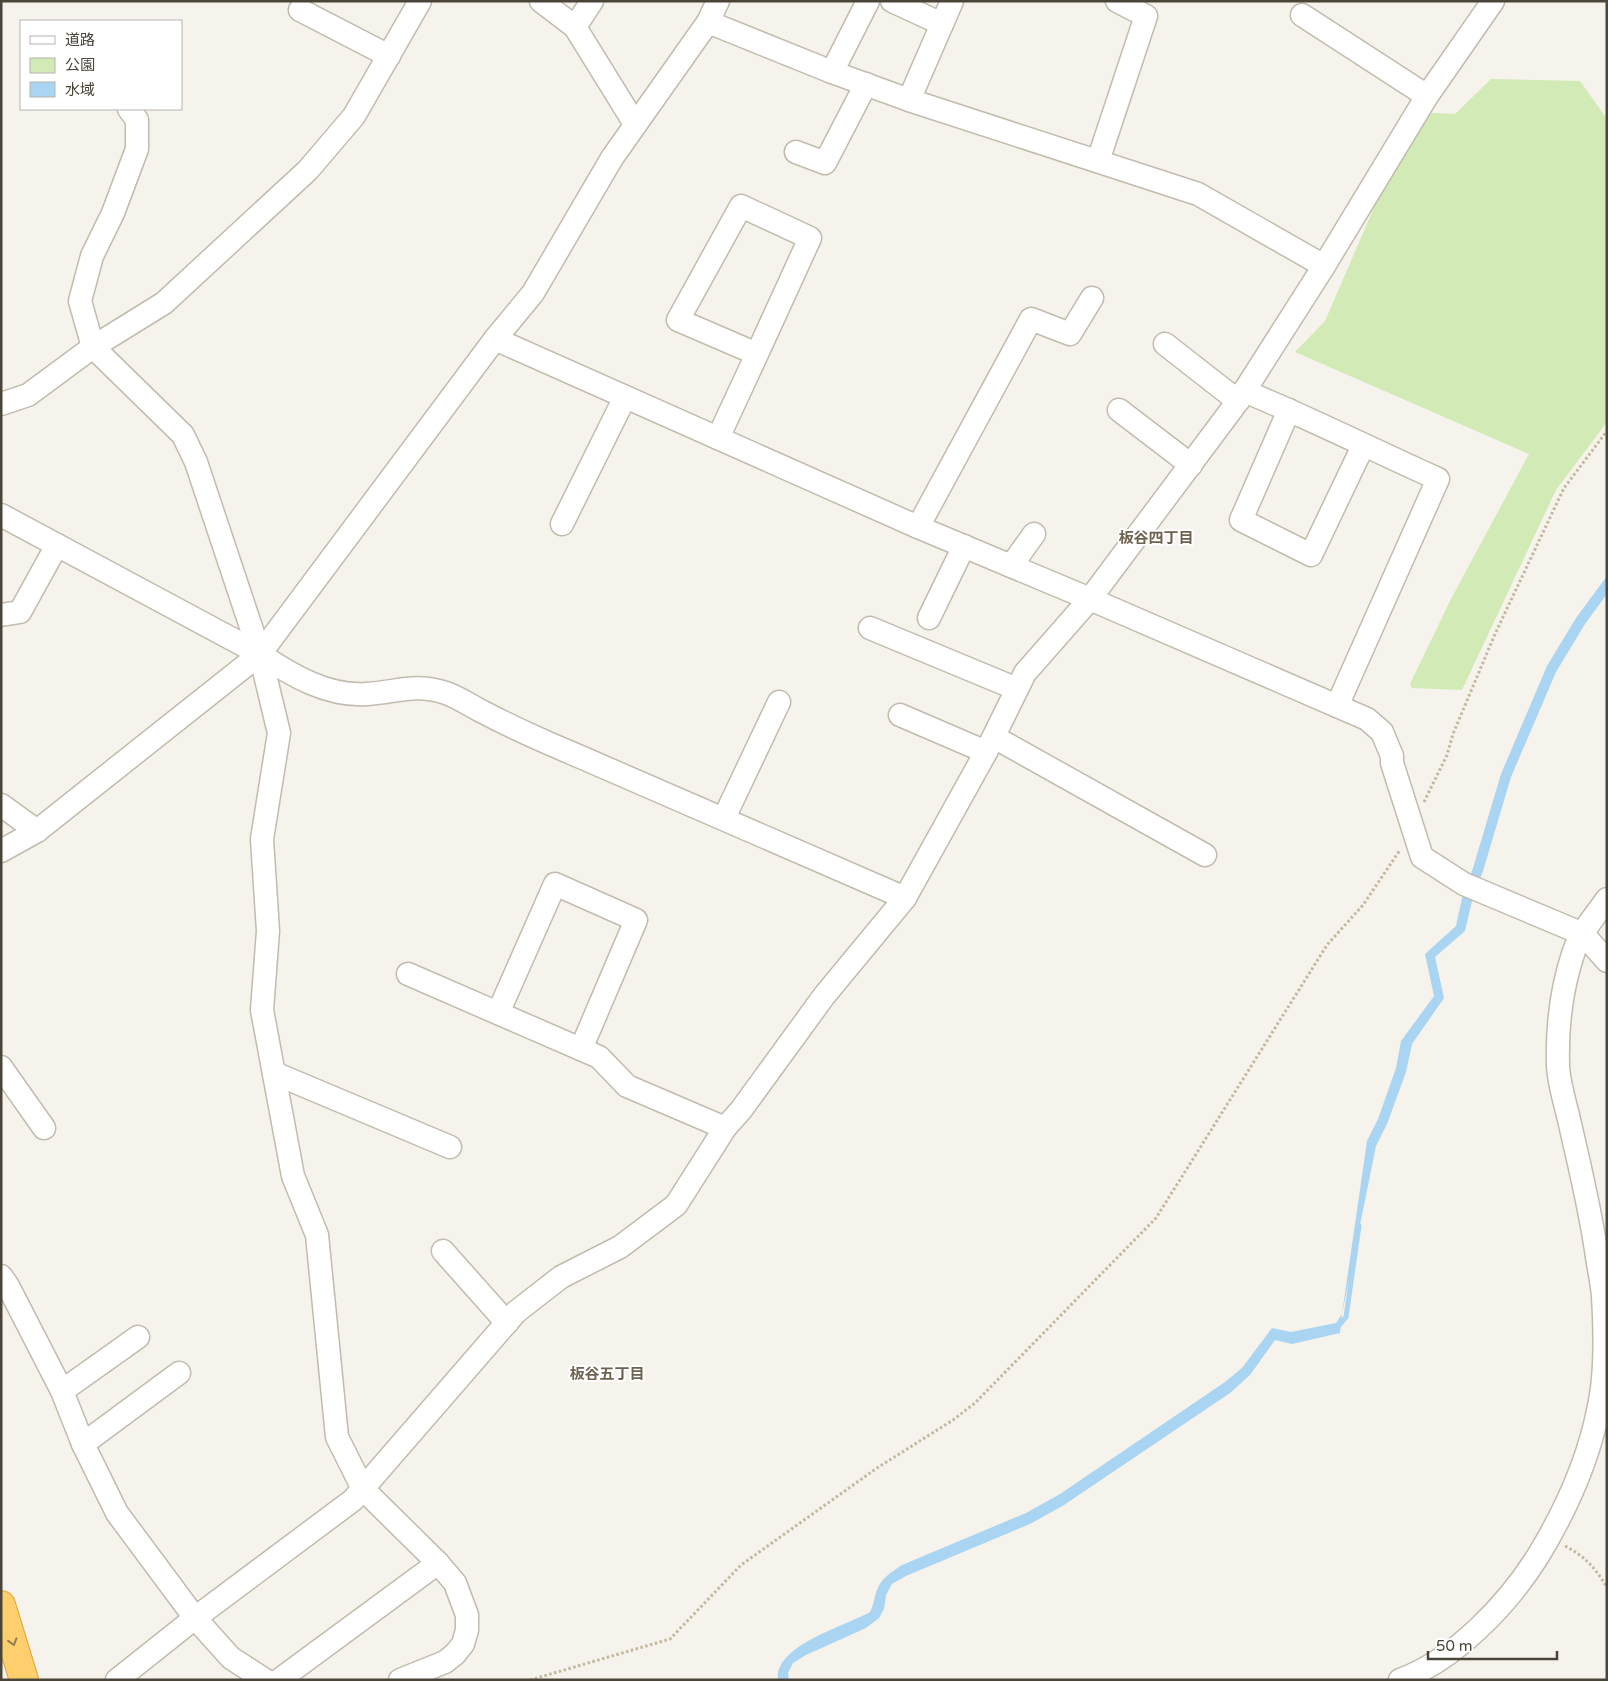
<svg xmlns="http://www.w3.org/2000/svg" width="1608" height="1681" viewBox="0 0 1608 1681" font-family="'Varela Round','Noto Sans JP',sans-serif">
  <style>
    .green { fill: #d2eab5 }
    .water { fill: #a9d4f2 }
    .lines { fill: none; stroke-linecap: round; stroke-linejoin: round }
    .stream { stroke: #a9d4f2; stroke-width: 5 }
    .minor-casing { stroke: #c2bbae; stroke-width: 25 }
    .highway-casing { stroke: #e0a43c; stroke-width: 30 }
    .path { stroke: #c4b79f; stroke-width: 3; stroke-dasharray: 2.5 2.5; stroke-linecap: butt }
    .minor { stroke: #fff; stroke-width: 22 }
    .highway { stroke: #ffcf6e; stroke-width: 28 }
    .oneway { stroke: #937c4e }
    .labels { text-anchor: middle; stroke-width: 4; stroke-linejoin: round; paint-order: stroke }
    .neighbourhood-label { font-size: 15px; font-weight: bold; fill: #6e6250; stroke: #fff }
  </style>
  <rect width="100%" height="100%" fill="#f6f3ec"/>
  <!-- green -->
  <path class="green" d="M1491,79L1580,81L1607,119V422L1556,490L1462,690L1412,688L1410,684L1451,599L1529,454L1295,352L1325,321L1379,196L1410,137L1432,113L1455,114Z"/>
  <!-- water -->
  <path class="water" d="M1607,576V594L1585,624L1556,672L1511,777L1483,871L1472,901L1465,931L1435,957L1444,998L1412,1044L1406,1072L1387,1124L1376,1146L1342,1314L1340,1333L1292,1344L1275,1340L1250,1375L1230,1393L1064,1505L1030,1524L906,1576L892,1584L886,1595L884,1609L879,1618L866,1628L806,1655L793,1663L788,1673L789,1680H778C774,1645 846,1626 870,1612C874,1605 874,1597 877,1590C882,1577 892,1572 902,1565L1026,1513L1060,1494L1225,1382L1242,1368L1272,1328L1291,1332L1336,1323L1342,1314L1367,1141L1378,1119L1396,1068L1401,1041L1434,996L1425,954L1456,926L1462,898L1473,868L1501,774L1547,666L1576,618Z"/>
  <g class="lines">
    <!-- stream -->
    <path class="stream" d="M1337,1328L1346,1317L1359,1226"/>
    <!-- minor casing -->
    <g class="minor-casing">
      <g id="minor">
        <path d="M541,1L575,27L635,124"/>
        <path d="M892,1L942,24"/>
        <path d="M300,10L389,56"/>
        <path d="M1302,15L1427,96"/>
        <path d="M708,22L832,72L909,100L1198,194L1324,266"/>
        <path d="M575,27L592,1"/>
        <path d="M832,72L868,1"/>
        <path d="M909,100L952,1"/>
        <path d="M129,109L137,120V149L113,213L92,256L80,301L93,347L183,435L196,462L260,654L279,733L262,839L268,931L262,1010L293,1176L317,1235L337,1437L363,1489L438,1563L455,1583L467,1615V1630L463,1644L455,1654L445,1662L400,1680"/>
        <path d="M796,152L825,163L866,84"/>
        <path d="M1098,161L1146,16L1117,1"/>
        <path d="M495,339L918,527L1090,599L1367,719L1382,732L1392,756V763L1422,857L1464,884L1583,934L1607,961"/>
        <path d="M1165,344L1238,401"/>
        <path d="M1244,391C1310,418 1373,450 1438,479L1337,706"/>
        <path d="M1,404L28,395L93,347L164,303L308,170L354,116L420,1"/>
        <path d="M1119,410L1191,465"/>
        <path d="M1289,410L1241,520L1311,555L1363,446"/>
        <path d="M718,438L757,354L678,320L741,206L810,238L757,354"/>
        <path d="M1,515L260,654C291,675 328,697 367,694C398,692 414,683 446,693C458,697 471,706 483,712C504,723 525,733 548,743C667,794 785,847 905,898"/>
        <path d="M562,524L625,397"/>
        <path d="M918,527L1031,319L1070,334L1092,298"/>
        <path d="M1011,566L1034,534"/>
        <path d="M1,615L20,612L57,545"/>
        <path d="M929,618L964,546"/>
        <path d="M870,628L1017,689"/>
        <path d="M900,715L986,752"/>
        <path d="M994,737L1205,855"/>
        <path d="M1,805L37,831"/>
        <path d="M724,818L779,702"/>
        <path d="M1,851L37,831L260,654L495,339L533,293L612,158L708,22L718,1"/>
        <path d="M408,974L599,1057L627,1086L725,1128"/>
        <path d="M498,1013L555,884L636,920L581,1049"/>
        <path d="M1,1067L44,1128"/>
        <path d="M274,1073L450,1147"/>
        <path d="M443,1251L507,1323"/>
        <path d="M1,1276L8,1286L62,1391L83,1444L117,1513L195,1618L231,1658L265,1680"/>
        <path d="M62,1391L138,1337"/>
        <path d="M83,1444L179,1373"/>
        <path d="M117,1680L195,1618L353,1500L516,1312L561,1277L620,1247L676,1205L725,1128L741,1110L824,996L905,898L986,752L1025,673L1090,599L1238,401L1324,266L1427,96L1493,1"/>
        <path d="M279,1680L438,1563"/>
        <path d="M1400,1680C1455,1660 1508,1604 1538,1556C1566,1510 1589,1459 1599,1406C1606,1374 1605,1329 1603,1296C1602,1283 1599,1270 1597,1257C1591,1212 1580,1168 1570,1124C1566,1105 1558,1082 1558,1064C1557,1027 1562,986 1574,951C1581,932 1595,916 1607,899"/>
      </g>
    </g>
    <!-- highway casing -->
    <g class="highway-casing">
      <path id="highway" d="M1,1605L24,1680"/>
    </g>
    <!-- path -->
    <g class="path">
      <path d="M1424,802L1447,755L1453,734L1495,634L1564,488L1607,431"/>
      <path d="M1565,1546C1586,1557 1594,1567 1607,1587"/>
      <path d="M530,1680L670,1639L741,1565L877,1468L953,1420L975,1403L1156,1218L1327,945L1363,905L1400,850"/>
    </g>
    <!-- minor -->
    <use href="#minor" class="minor"/>
    <!-- highway -->
    <use href="#highway" class="highway"/>
  </g>
  <!-- one-way arrows -->
  <defs><path id="oneway-chevron" d="M-2-3.5L2.5 0L-2 3.5" fill="none" stroke-width="1.6" stroke-linecap="round" stroke-linejoin="round" transform="scale(1.25)"/></defs>
  <use class="oneway" href="#oneway-chevron" transform="translate(13 1642) rotate(73)"/>
  <g class="labels">
    <!-- neighbourhood labels -->
    <g class="neighbourhood-label">
      <text x="1156" y="543">板谷四丁目</text>
      <text x="607" y="1379">板谷五丁目</text>
    </g>
  </g>
  <!-- border -->
  <rect width="1608" height="1681" fill="none" stroke="#4b4439" stroke-width="5"/>
  <!-- legend -->
  <rect x="20" y="20" width="162" height="90" fill="#ffffff" stroke="#b7b4b0"/>
  <rect x="30" y="36" width="25" height="8" fill="#ffffff" stroke="#b7b4b0"/>
  <text x="65" y="45" font-size="15" fill="#4b4439">道路</text>
  <rect x="30" y="58" width="25" height="15" fill="#d2eab5" stroke="#b7b4b0"/>
  <text x="65" y="70" font-size="15" fill="#4b4439">公園</text>
  <rect x="30" y="82" width="25" height="15" fill="#a9d4f2" stroke="#b7b4b0"/>
  <text x="65" y="95" font-size="15" fill="#4b4439">水域</text>
  <!-- scale -->
  <path d="M1428 1651v8h129v-8" fill="none" stroke="#4b4439" stroke-width="2.5"/>
  <text x="1436" y="1651" font-size="15" fill="#4b4439" stroke="#ffffff" stroke-width="4" paint-order="stroke">50 m</text>
</svg>
